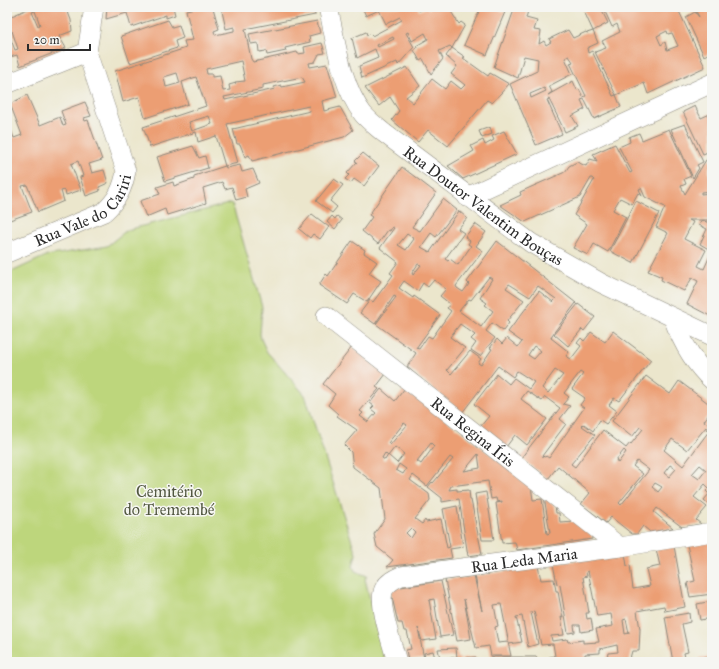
<svg xmlns="http://www.w3.org/2000/svg" width="719" height="669" viewBox="0 0 719 669" font-family="'IM FELL Great Primer',serif">
  <style>
    .green { fill: #bdd67b; stroke: #748053 }
    .building { fill: #ec9e73; fill-rule: evenodd }
    .lines { fill: none; stroke-linecap: round; stroke-linejoin: round }
    .street-casing { stroke: #8b887c; stroke-width: 20 }
    .street { stroke: #fff; stroke-width: 19 }
    .labels { text-anchor: middle; stroke-width: 3; stroke-linejoin: round; paint-order: stroke }
    .street-label { font-size: 16px; fill: #2b2b2b; stroke: #f6f6f2 }
    .park-label { font-size: 16px; fill: #50563f; stroke: #f6f6f2 }
  </style>
  <rect width="100%" height="100%" fill="#f6f6f2"/>
  <filter id="ink" filterUnits="userSpaceOnUse"><feTurbulence type="fractalNoise" baseFrequency=".025" numOctaves="2"/><feDisplacementMap in="SourceGraphic" scale="8" xChannelSelector="R" yChannelSelector="G"/><feConvolveMatrix kernelMatrix="1 2 1 2 8 2 1 2 1" color-interpolation-filters="sRGB"/></filter>
  <filter id="wash" filterUnits="userSpaceOnUse"><feTurbulence type="fractalNoise" baseFrequency=".012" numOctaves="4" result="noise"/><feDisplacementMap in="SourceGraphic" scale="16" xChannelSelector="R" yChannelSelector="G"/><feGaussianBlur stdDeviation="0.9" result="paint"/><feColorMatrix in="noise" values="0 0 0 0 0 0 0 0 0 0 0 0 0 0 0 0 0 1.4 0 .05"/><feComposite in="paint" operator="in"/></filter>
  <g filter="url(#wash)">
    <rect width="100%" height="100%" fill="#ebe6cc"/>
    <!-- green -->
    <path class="green" d="M232,203L262,307L260,334L261,339L267,352L305,395L356,554L353,566L355,571L367,576L365,579L385,662H7V274L46,256L107,246L127,230Z"/>
    <g id="blocks">
      <!-- building -->
      <g class="building">
        <path d="M30,7H66L71,20L72,31L59,36L66,48L20,66L17,55L7,58V18L30,8ZM35,11L40,25L38,26L32,12ZM12,31L18,49L15,50L8,32Z"/>
        <path d="M107,7H173L175,15L166,18V15L131,27L127,13L106,19Z"/>
        <path d="M200,7L213,8L219,29L214,31L215,35L234,31V27L226,29L221,7H314L315,15L245,29L251,59L253,62L297,52L298,54L305,53L304,47L322,43L325,53L319,54L315,62L309,63L310,67L327,64L337,97L322,101L324,111L340,107L353,130L344,137L252,161L249,155L245,157L240,144H237L233,129L310,111L309,106L227,124L238,163L225,166L216,136L198,142L196,132L150,147L143,127L206,106L196,77L182,82L188,104L145,118L139,97L123,102L115,71L186,48L184,41L193,40L186,10ZM241,61L245,81L235,82L236,83L229,85L230,90L223,91L220,76L212,77V74H207L206,69ZM177,73L180,83L166,87L164,77ZM302,77L305,82L282,87L281,85L274,87L275,89L225,100L224,97L263,89V85ZM209,116L212,124L192,131L189,122Z"/>
        <path d="M362,7H418L419,11L426,7L429,9L432,7H448L459,24L461,22L465,25L452,48L465,57L463,58L488,76L490,73L509,84L492,103L487,100L448,146L428,130L418,142L392,120L399,111L390,97L379,106L365,88L407,67L420,86L406,97L413,103L432,79L445,89L451,81L461,89L465,85L451,74L457,66L446,56L452,48L450,46L439,51L443,59L431,74L423,59L420,61L414,50L417,48L416,46L428,39L425,33L412,41L408,32L406,33L414,47L398,65L397,62L362,78L359,66L378,58L375,49L357,58L352,38L366,32L367,35L370,34L372,36L402,20L400,17L386,24L379,10L366,16ZM393,37L394,39L378,47L377,45Z"/>
        <path d="M481,7H492L505,12L487,55L464,45Z"/>
        <path d="M515,7H529L526,18L537,21L534,30L541,31L539,44L544,41L546,45L551,42L549,39L568,30L573,38L586,32L587,33L593,31L598,43L587,48L588,53L592,51L613,96L616,95L621,107L594,119L584,99L581,100L585,109L572,116L578,126L565,132L549,99L547,100L562,134L536,145L510,84L537,71L538,59L524,56L518,78L494,67ZM569,56L573,62L570,63L586,96L583,97L579,89L577,90L573,81L548,95L552,92L549,86L572,74L565,58ZM544,88L546,91L531,98L530,94Z"/>
        <path d="M582,7H600L608,23L593,31Z"/>
        <path d="M603,7H622L618,9L619,10L627,7H677L705,67L648,94L644,83L616,95L595,52L606,48L602,41L620,32L617,24L612,27ZM667,31L668,34L672,33L678,46L667,50L665,42L661,45L657,36Z"/>
        <path d="M694,7H712V13L710,14L712,19V52L704,56L686,17L695,12L699,17Z"/>
        <path d="M168,20L172,27L179,25L183,38L175,41L177,48L130,63L121,36Z"/>
        <path d="M317,21L320,33L309,36L310,42L285,48L286,51L267,55L266,51L259,52L258,43L251,44L249,34Z"/>
        <path d="M27,95L40,125L60,117L63,126L66,125L61,111L85,102L91,116L84,118L85,121L88,120L102,160L89,164L92,173L104,170L108,183L99,187L100,191L86,196L80,177L83,176L78,161L71,164L81,190L66,195L65,190L61,191L64,201L38,212L27,185L22,186L32,212L7,221V119L14,138L22,135L10,104Z"/>
        <path d="M695,106L701,118L712,113V147L709,149L710,151L703,154L683,112Z"/>
        <path d="M685,124L703,162L697,165L699,168L693,178L671,129Z"/>
        <path d="M490,127L492,134L482,138L479,131Z"/>
        <path d="M669,129L691,176L684,179L686,184L681,186L685,194L706,160L712,159V166L709,167V176H712V191L701,192V194L712,193V220H689L693,222L684,239L706,250L698,266L704,269L712,251V317L687,304L698,281L692,278L684,291L661,280L662,277L648,271L668,233L656,227L665,207L645,197L641,188L639,189L642,196L638,193L632,204L620,198L613,210L626,217L608,252L594,244L588,255L573,248L587,224L574,215L594,180L592,178H591L580,197L525,222L500,205L521,195L520,192L565,172L569,166L577,162L586,166L590,159L597,161L593,154L615,144L630,173L632,172L619,147L630,142L629,137L639,133L642,140Z"/>
        <path d="M504,131L517,154L463,179L448,166L474,151L471,146L483,140L485,145L494,140L492,136Z"/>
        <path d="M193,146L199,158L205,156L208,168L165,181L157,157Z"/>
        <path d="M363,153L379,166L364,186L354,179L351,183L345,179L349,175L347,173L357,162L355,161Z"/>
        <path d="M240,165L242,172L253,169L259,183L245,189L247,197L236,200L232,187L225,189L222,182L203,188L206,203L167,215L165,209L146,217L140,201L160,194L157,187L173,182L174,186L194,179V176L225,166L226,168Z"/>
        <path d="M402,167L436,193L412,227L420,231L443,199L457,210L436,237L431,233L421,247L430,252L459,211L467,218L458,229L464,233L445,259L448,261L450,259L458,265L471,246L468,244L470,241L465,237L475,224L486,232L476,246L483,251L456,286L457,288L463,292L469,284L467,282L497,241L576,303L552,335L551,338L569,352L566,356L571,359L581,346L577,343L581,338L584,341L591,332L605,342L613,331L651,360L619,401L614,398L609,405L617,411L606,424L600,420L593,431L584,424L582,426L595,435L571,464L575,467L603,430L626,448L630,443L631,444L643,429L640,427L632,437L612,421L646,376L670,394L679,381L712,406V410L704,421L711,427L708,430L706,427L687,450L672,439L664,450L683,466L712,427V507L704,500L709,494L706,491L709,488L705,484L694,497L707,507L696,520L701,524L682,527L657,508L654,512L673,528L650,532L643,526L637,534H632L611,517L606,523L581,504L590,493L558,466L548,479L521,458L560,408L545,397L542,401L527,391L521,399L547,419L527,445L515,435L506,447L480,427L489,416L474,404L497,374L509,384L514,378L529,389L534,382L517,371L513,377L498,366L462,413L407,367L416,353L376,324L396,297L394,296L375,324L360,313L370,300L373,302L393,275L390,273L398,262L380,248L394,228L392,227L390,231L388,230L378,244L362,231L372,217L369,215ZM407,234L414,239L406,250L398,245ZM418,264L421,265L413,275L412,273ZM489,277L492,279L480,298L487,303L485,305L493,311L481,327L459,311L469,299L471,300ZM434,280L446,289L440,296L450,304L447,308L451,311L432,338L428,336L419,349L416,348L440,315L414,296L413,298L399,288L404,281L418,291L423,283L428,287ZM509,284L530,297L538,286L556,299L553,302L539,291L508,332L522,342L518,347L507,338L502,344L497,339L490,348L492,349L481,365L478,363L481,359L470,351L451,374L447,370L465,348L450,337L460,324L475,335L471,339L476,343L471,350L480,356L495,338L486,331L492,323L503,331L509,323L507,321L524,300L506,288ZM534,346L541,351L534,359L528,355ZM555,370L563,375L548,393L542,388ZM580,372L583,374L572,389L585,398L580,405L584,408L549,458L546,456L545,457L542,456L566,424L560,419L570,406L563,404L569,397L564,393ZM624,450L626,452L618,463L616,460ZM637,461L649,470L621,505L619,503L643,474L633,466ZM670,465L676,469L669,477L664,473ZM700,465L706,470L699,479L692,474ZM655,483L662,487L658,492L652,487Z"/>
        <path d="M334,179L343,185L330,201L337,207L332,213L316,201Z"/>
        <path d="M636,201L659,213L633,263L610,251Z"/>
        <path d="M312,214L329,227L320,239L313,234L310,238L299,229Z"/>
        <path d="M332,216L335,219L337,216L342,220L335,229L327,222Z"/>
        <path d="M702,220L709,223V221L712,223V251L700,244L707,229L699,225Z"/>
        <path d="M352,241L365,250L364,253L377,262L369,273L381,281L367,302L354,294L347,304L319,285L326,274L328,276Z"/>
        <path d="M578,304L595,317L584,331L582,329L568,346L554,334Z"/>
        <path d="M352,347L386,374L376,387L379,389L360,411L363,413L360,416L368,422L376,413L371,409L374,406L370,403L381,389L395,401L405,388L531,486L533,500L542,499L547,534L550,533L544,497L555,506L556,513H559L560,522L575,521L592,535V539L517,550L515,542L502,543L496,503L502,502V501L497,502L496,498L491,499L488,481L451,486L449,490L457,489V491L469,490L470,500H471L482,554L468,556L459,499L442,502V498L428,487L432,482L433,483L453,459L450,457L427,486L413,475L410,480L429,494L430,500L415,519L422,524L425,520L426,522L441,519L447,548L450,547L443,509L457,506L463,547L450,549L452,558L387,567L393,560L377,547L374,534L385,519L381,488L353,467L351,452L344,445L357,430L337,416L338,414L328,405L335,394L323,384ZM404,423L407,425L390,445L388,443ZM431,443L434,446L421,464L417,461ZM395,447L404,454L397,463L388,455L385,460L382,458L385,453L388,456ZM478,454L480,468L464,471ZM399,464L406,469L403,474L396,470ZM411,528L415,532L411,538L406,533Z"/>
        <path d="M486,492L494,540H482L475,494Z"/>
        <path d="M712,541V594L690,597L687,583L695,581L687,545Z"/>
        <path d="M674,546L685,607L665,611L664,606L637,611L640,629L639,651H632L629,662H606L608,653L618,652L617,645L600,649V653L585,654V657L602,662H547L549,657L555,656L553,644L541,645L534,611L531,612L538,644L528,647L522,616L516,617L522,642L509,644L501,604L494,605L498,626L495,627L498,643L508,642L511,656H491L489,646L476,648L464,599L471,639L457,641L445,580L474,576L482,611L475,576L538,566L541,580L554,579L556,591H558L559,597L563,618L561,617L564,635L551,636L552,641L567,639L568,642L583,640V643L599,642L596,629L613,626L611,614L597,616L588,571L586,572L587,576L583,577L589,613H586L587,619L591,618L593,630L581,632L580,625H574L575,632L568,633L560,585L557,584L553,564L625,553L627,566L630,565L633,589L650,586L646,569L660,566L656,549ZM626,619L629,633L625,634L623,620Z"/>
        <path d="M441,581L453,635L440,637L434,599L429,600L436,639L422,641L418,628L424,659L408,660L406,650L411,649L407,631H404L402,623H398L391,593L394,588Z"/>
        <path d="M712,601V618L700,620L697,604Z"/>
        <path d="M689,613L690,622L682,624L688,652L684,653L686,662H673L665,617Z"/>
        <path d="M456,648L457,658H460L459,662H453L455,657L440,658L438,649Z"/>
        <path d="M433,651L435,658L425,659L424,653Z"/>
        <path d="M712,656V662H700L699,658Z"/>
        <path d="M476,657L474,662H460L462,658Z"/>
        <path d="M490,657H537L536,662H488Z"/>
      </g>
    </g>
  </g>
  <g filter="url(#ink)">
    <use href="#blocks" fill-opacity="0" stroke="#8b887c" stroke-width="1"/>
    <g class="lines">
      <!-- street casing -->
      <g class="street-casing">
        <g id="street">
          <path id="s1" d="M328,7C336,42 341,85 363,114C369,121 377,127 384,133L531,243L601,283L712,336"/>
          <path d="M7,84L87,52"/>
          <path d="M467,197L712,83"/>
          <path id="s2" d="M7,253L104,212C117,200 123,189 126,171L87,52L94,7"/>
          <path id="s3" d="M326,316L620,547"/>
          <path d="M673,318C682,342 693,363 712,380"/>
          <path id="s4" d="M397,662C393,646 377,603 384,589C388,582 394,579 401,576L620,547L712,532"/>
        </g>
      </g>
      <!-- street -->
      <use href="#street" class="street"/>
    </g>
  </g>
  <g class="labels">
    <!-- street labels -->
    <g class="street-label">
      <text dy="6" stroke="none"><textPath href="#s1" startOffset="265">Rua Doutor Valentim Bouças</textPath></text>
      <text dy="6" stroke="none"><textPath href="#s2" startOffset="90">Rua Vale do Cariri</textPath></text>
      <text dy="6" stroke="none"><textPath href="#s3" startOffset="187">Rua Regina Íris</textPath></text>
      <text dy="6" stroke="none"><textPath href="#s4" startOffset="221">Rua Leda Maria</textPath></text>
    </g>
    <!-- park labels -->
    <g class="park-label">
      <text x="169" y="497">Cemitério<tspan x="169" dy="18">do Tremembé</tspan></text>
    </g>
  </g>
  <!-- margin -->
  <rect width="719" height="669" fill="none" stroke="#f6f6f2" stroke-width="24"/>
  <!-- scale -->
  <path d="M28 44v6h62v-6" fill="none" stroke="#2b2b2b" stroke-width="2"/>
  <text x="34" y="44" font-size="12" fill="#2b2b2b" stroke="#f6f6f2" stroke-width="3" paint-order="stroke">20 m</text>
</svg>
